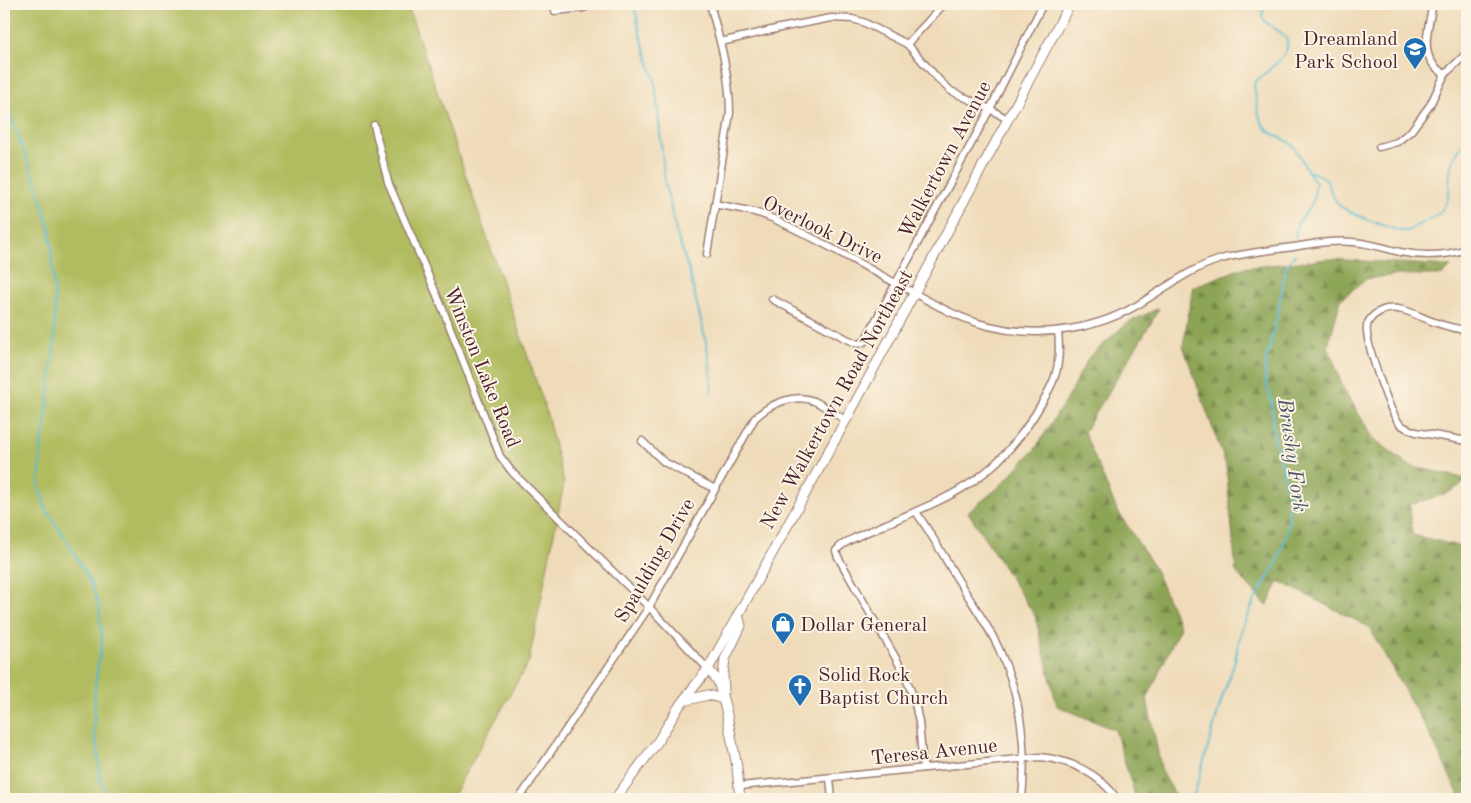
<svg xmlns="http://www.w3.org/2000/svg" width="1471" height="803" viewBox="0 0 1471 803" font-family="'Old Standard TT',serif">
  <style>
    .green { fill: #b0bc5e; stroke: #7d6e44 }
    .forest { fill: url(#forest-firs); stroke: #6b6240 }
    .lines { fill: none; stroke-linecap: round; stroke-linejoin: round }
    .stream { stroke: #51bace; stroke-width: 2 }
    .minor-casing { stroke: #9c7d72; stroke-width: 9 }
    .major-casing { stroke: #9c7d72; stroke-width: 11 }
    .minor { stroke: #fff; stroke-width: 6 }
    .major { stroke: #fff; stroke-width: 9 }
    .labels { text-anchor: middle; stroke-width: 4; stroke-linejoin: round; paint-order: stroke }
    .poi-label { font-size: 20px; fill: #4a1f2b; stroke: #fcf5e5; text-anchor: start }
    .street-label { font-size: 20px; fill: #4a1f2b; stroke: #fcf5e5 }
    .water-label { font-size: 21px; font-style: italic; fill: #4c5564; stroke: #fcf5e5 }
  </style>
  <defs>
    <pattern id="forest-firs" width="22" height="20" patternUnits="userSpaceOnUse" patternTransform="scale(1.25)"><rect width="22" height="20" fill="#8ca455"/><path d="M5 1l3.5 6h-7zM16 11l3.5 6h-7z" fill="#748547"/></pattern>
  </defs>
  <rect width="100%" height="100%" fill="#fcf5e5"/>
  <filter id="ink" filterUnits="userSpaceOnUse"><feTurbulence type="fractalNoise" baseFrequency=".02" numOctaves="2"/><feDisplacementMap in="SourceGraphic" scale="10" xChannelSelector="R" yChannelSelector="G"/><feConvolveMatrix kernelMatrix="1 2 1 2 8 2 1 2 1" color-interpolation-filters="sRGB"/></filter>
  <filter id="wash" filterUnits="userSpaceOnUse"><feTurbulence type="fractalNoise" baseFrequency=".0096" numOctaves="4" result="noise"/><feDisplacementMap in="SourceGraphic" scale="20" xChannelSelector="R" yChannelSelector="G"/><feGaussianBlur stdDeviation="1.12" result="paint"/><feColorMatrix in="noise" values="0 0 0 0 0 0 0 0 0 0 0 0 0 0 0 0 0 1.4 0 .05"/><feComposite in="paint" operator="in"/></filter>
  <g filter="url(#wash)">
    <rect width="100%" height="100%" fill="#efdbb9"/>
    <!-- green -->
    <path class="green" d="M4,4H407L545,407L564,483L529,661L451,799H4Z"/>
    <!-- forest -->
    <g class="forest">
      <path d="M1328,259L1451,266L1443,275H1396L1366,279L1341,299L1328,346L1343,388L1374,439L1410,466L1467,479V481L1448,493L1410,505L1412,535L1467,548V799H1461L1434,743L1369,627L1279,581L1267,606L1236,572L1226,465L1183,346L1193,287L1242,268Z"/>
      <path d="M1159,308L1151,323L1084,432L1117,510L1153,565L1180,627L1147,699L1162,772L1178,799H1136L1115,730L1057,706L1035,616L968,512L998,488L1035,449L1066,400L1089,357L1127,323Z"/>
    </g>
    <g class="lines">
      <!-- stream -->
      <g class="stream">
        <path d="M634,4L640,34L655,81L665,183L676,231L689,271L707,346L712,379L711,392"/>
        <path d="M1264,4L1262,17C1266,25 1273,27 1280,32C1303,49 1266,71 1255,82L1254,85C1258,103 1255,123 1273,134C1280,137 1288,140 1293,146C1302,157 1306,172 1316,182L1313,202L1297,225L1295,238"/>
        <path d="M4,90L12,120L40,194L50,230L55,304L54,347L47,411L41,447L39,486L45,508L71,547L92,586L99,605L102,640L95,687L94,733L98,751L100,780L109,799"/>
        <path d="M1307,171C1338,179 1323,188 1339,205C1345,212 1396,232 1406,231C1410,231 1413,228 1416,226C1424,222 1437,217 1442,210C1458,190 1438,165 1467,141"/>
        <path d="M1193,799L1222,698L1234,664L1242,628L1254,601L1277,562L1287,533L1289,521L1288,498L1281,461L1274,438L1271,398L1265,380V364L1277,317L1286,267L1295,254"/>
      </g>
    </g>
  </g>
  <g filter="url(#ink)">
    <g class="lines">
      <!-- minor casing -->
      <g class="minor-casing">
        <g id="minor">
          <path d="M558,4L555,11L583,8L593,4"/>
          <path d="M1433,4C1428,29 1417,59 1445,74"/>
          <path d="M721,42L780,28L831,18L852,19L863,22L907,44L940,81L951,91L990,109L1007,119"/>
          <path d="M907,44L944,4"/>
          <path d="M374,125L388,182L442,307L500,456L512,472L649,607L708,669"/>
          <path d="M1379,147L1397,142L1411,131L1430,105L1445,74L1466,54"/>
          <path d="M715,204C733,208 753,210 769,217C816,237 860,265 905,288C932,303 959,319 989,326C1040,339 1099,330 1144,301C1170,285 1194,266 1225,258C1247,253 1270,250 1293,247C1312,244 1332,240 1353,242C1369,243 1384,248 1400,252C1423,257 1445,256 1467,249"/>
          <path d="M707,254L730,113C730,76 720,40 710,4"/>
          <path d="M772,299L845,338L858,344L864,342L990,109L1043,4"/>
          <path d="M1467,330C1456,329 1445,326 1434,322C1419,317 1403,306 1387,309C1378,311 1369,317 1367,326C1364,340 1390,412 1399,423C1404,428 1410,430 1416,432L1467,441"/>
          <path d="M642,441L664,462L715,489"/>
          <path d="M916,512C931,533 944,557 958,580C972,603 988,625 999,649C1021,696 1027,748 1022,799"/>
          <path d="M923,768L919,722L914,699L908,683L898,662L838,557L836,551C842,540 881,527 893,521C958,494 995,477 1034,416C1054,384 1062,370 1058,331"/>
          <path d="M830,778L832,799"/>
          <path d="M740,786L1040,757C1071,760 1100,774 1117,799"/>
          <path d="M519,799L649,607L755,418C770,404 794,393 814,401C825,406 835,414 846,420"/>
        </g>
      </g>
      <!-- major casing -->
      <g class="major-casing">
        <g id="major">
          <path d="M708,669L718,681L726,710L737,767L740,799"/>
          <path d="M724,690L723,676L725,659L741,626L738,614"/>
          <path d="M683,701L708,695L723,699"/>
          <path d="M615,799L658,741L680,705L708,669L846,420L1070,4"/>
        </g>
      </g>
      <!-- minor -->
      <use href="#minor" class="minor"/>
      <!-- major -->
      <use href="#major" class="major"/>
    </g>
  </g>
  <!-- icons -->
  <defs>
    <g id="school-pin" transform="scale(1.25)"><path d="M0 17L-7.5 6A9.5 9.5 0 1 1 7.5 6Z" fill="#1f6fb2" stroke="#fcf5e5"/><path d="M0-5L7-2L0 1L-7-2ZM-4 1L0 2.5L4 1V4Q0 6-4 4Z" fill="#fff"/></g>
    <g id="shop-pin" transform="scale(1.25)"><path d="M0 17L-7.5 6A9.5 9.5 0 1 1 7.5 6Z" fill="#1f6fb2" stroke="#fcf5e5"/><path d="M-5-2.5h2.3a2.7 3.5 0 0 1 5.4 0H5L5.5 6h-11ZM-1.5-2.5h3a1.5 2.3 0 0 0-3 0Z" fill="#fff"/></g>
    <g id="church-pin" transform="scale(1.25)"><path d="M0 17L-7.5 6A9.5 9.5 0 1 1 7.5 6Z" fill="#1f6fb2" stroke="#fcf5e5"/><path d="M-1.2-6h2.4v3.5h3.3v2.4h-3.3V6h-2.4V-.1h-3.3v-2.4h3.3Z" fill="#fff"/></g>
  </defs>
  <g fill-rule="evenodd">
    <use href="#school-pin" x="1415" y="49"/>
    <use href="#shop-pin" x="783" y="624"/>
    <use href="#church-pin" x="800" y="686"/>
  </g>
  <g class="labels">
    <!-- poi labels -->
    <g class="poi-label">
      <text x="1398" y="45" text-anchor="end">Dreamland<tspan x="1398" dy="23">Park School</tspan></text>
      <text x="800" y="631">Dollar General</text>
      <text x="818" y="681">Solid Rock<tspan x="818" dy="23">Baptist Church</tspan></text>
    </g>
    <!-- street labels -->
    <g class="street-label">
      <text transform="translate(944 159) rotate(-62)" y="7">Walkertown Avenue</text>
      <text transform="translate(823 229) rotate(26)" y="7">Overlook Drive</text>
      <text transform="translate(483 367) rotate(68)" y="7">Winston Lake Road</text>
      <text transform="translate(836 399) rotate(-61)" y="7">New Walkertown Road Northeast</text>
      <text transform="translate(654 560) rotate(-60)" y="7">Spaulding Drive</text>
      <text transform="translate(934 751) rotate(-6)" y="7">Teresa Avenue</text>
    </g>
    <!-- water labels -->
    <g class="water-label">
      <text transform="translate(1293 455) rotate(82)" y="7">Brushy Fork</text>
    </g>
  </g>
  <!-- margin -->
  <rect width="1471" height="803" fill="none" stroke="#fcf5e5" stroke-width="20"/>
</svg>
